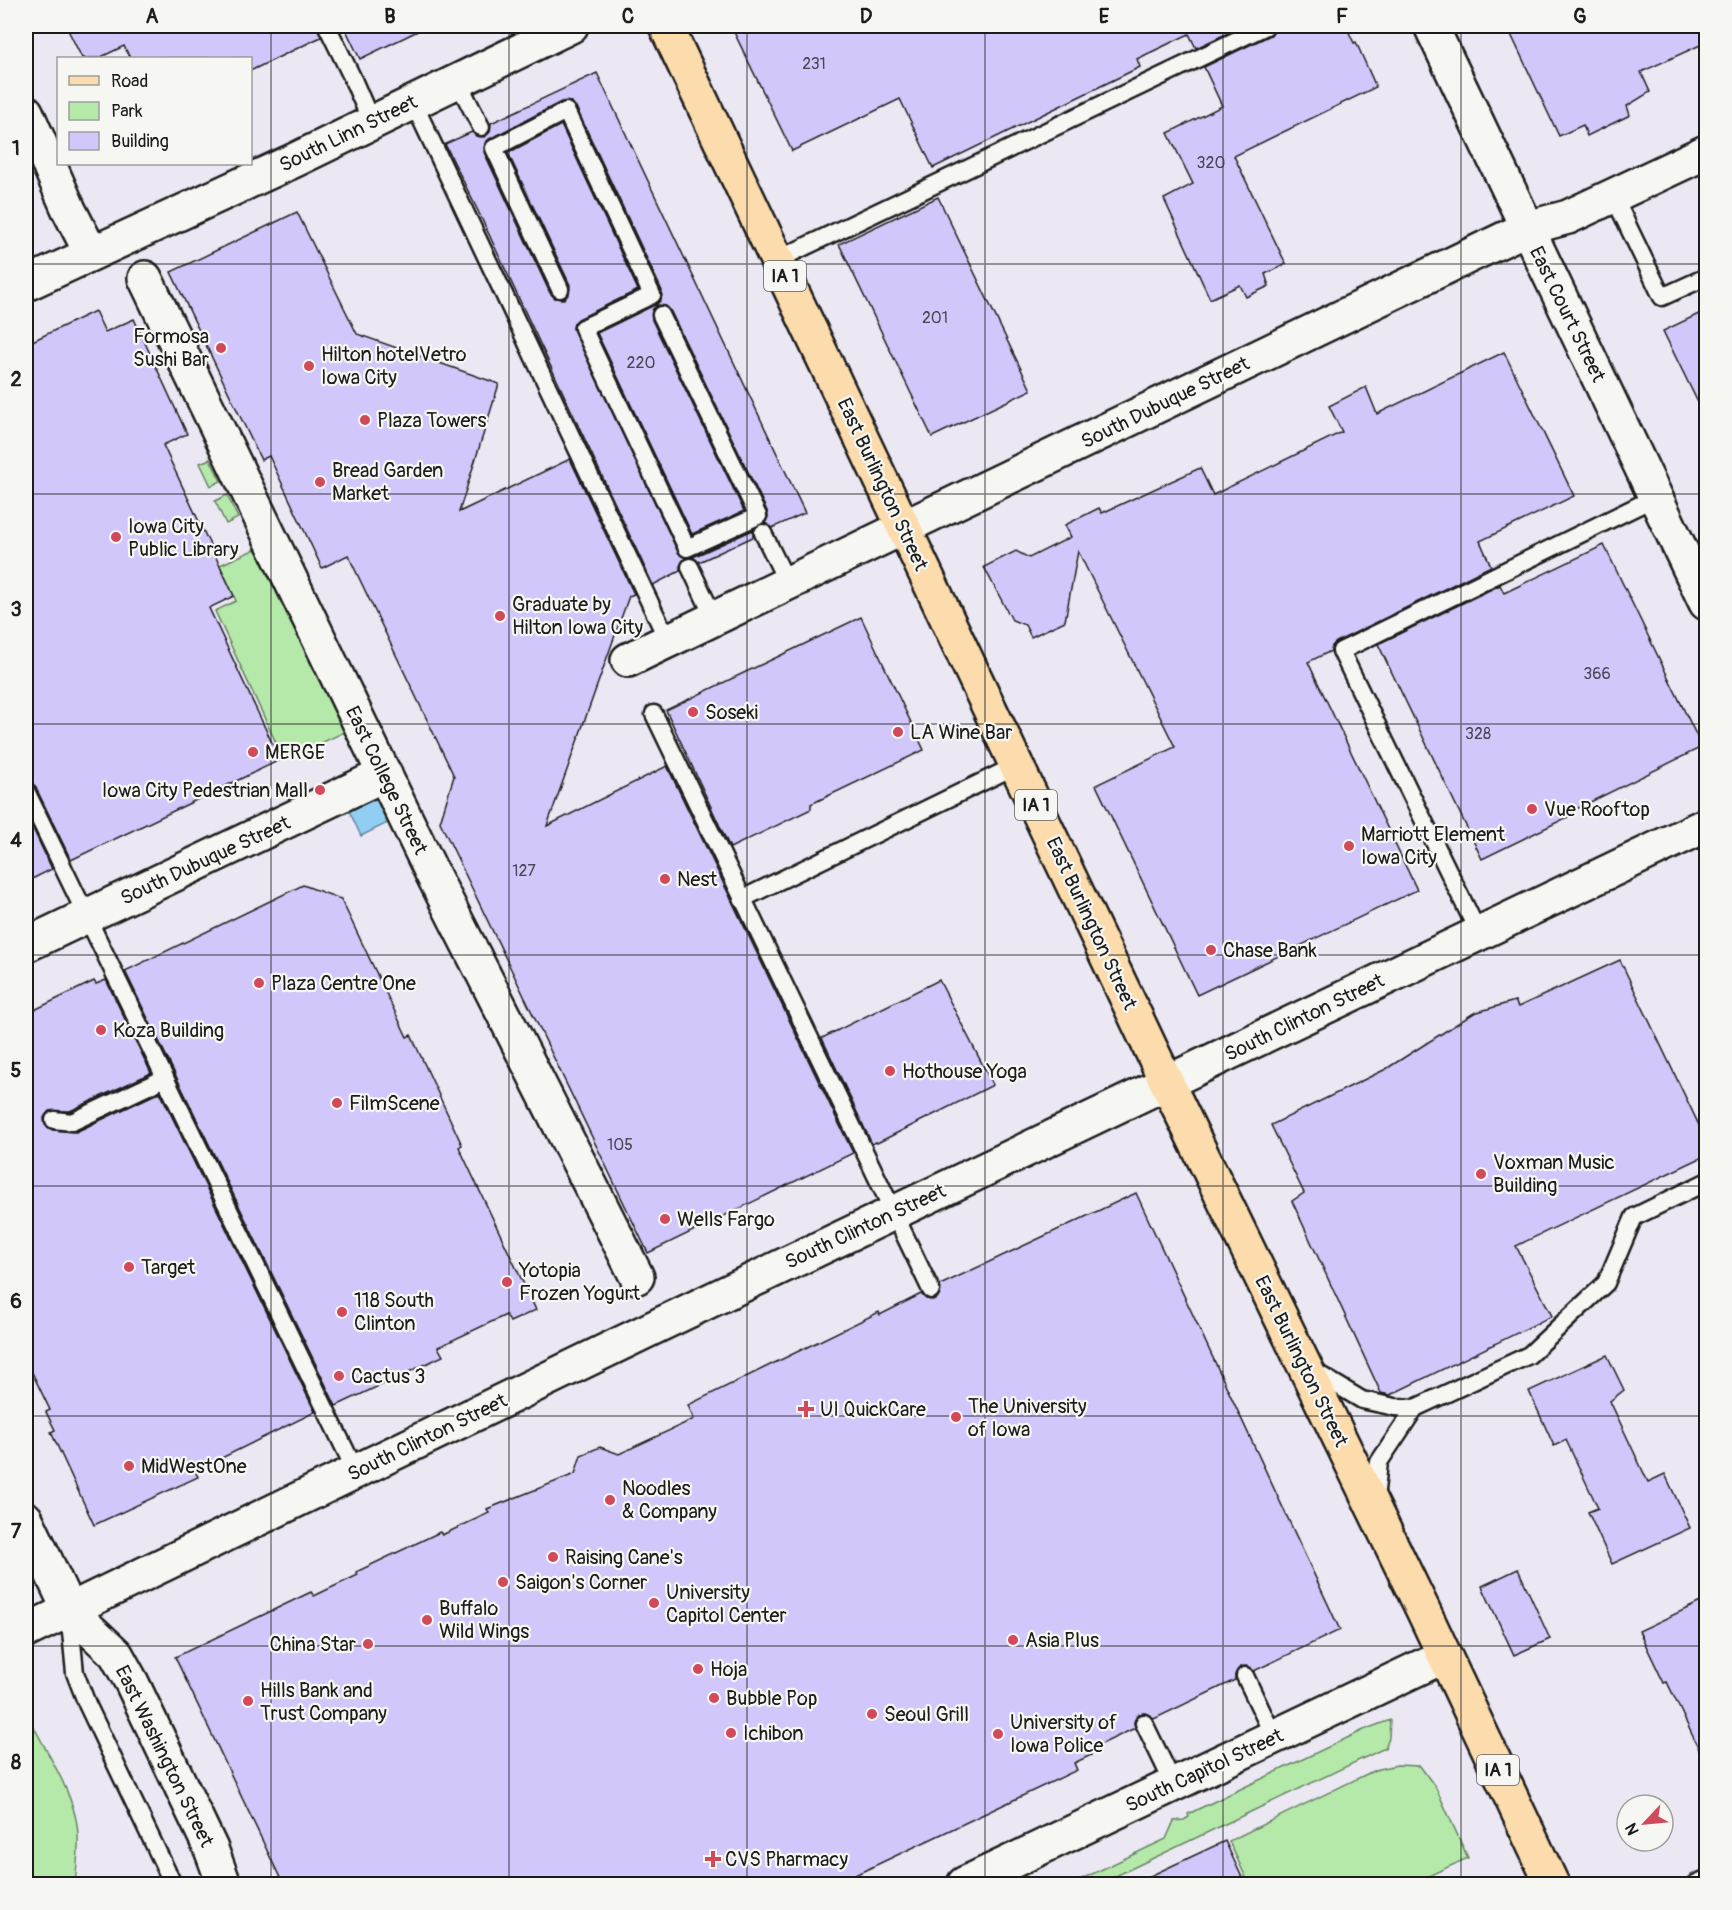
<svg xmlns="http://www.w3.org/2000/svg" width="1732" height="1910" viewBox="0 0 1732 1910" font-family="Pangolin,sans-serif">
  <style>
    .green { fill: #b4e9aa; stroke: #688263; stroke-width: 1.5 }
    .water { fill: #92cef3; stroke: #63879d; stroke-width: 1.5 }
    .building { fill: #d2c7fa; stroke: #1c1c1c; stroke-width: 1.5 }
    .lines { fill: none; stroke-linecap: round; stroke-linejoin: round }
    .lane-casing { stroke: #1c1c1c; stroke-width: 21 }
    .street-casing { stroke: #1c1c1c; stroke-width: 38 }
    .secondary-casing { stroke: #1c1c1c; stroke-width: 38 }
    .primary-casing { stroke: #1c1c1c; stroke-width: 38 }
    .lane { stroke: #f6f6f2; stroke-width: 16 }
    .street { stroke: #f6f6f2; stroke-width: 33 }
    .secondary { stroke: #f6f6f2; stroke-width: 33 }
    .primary { stroke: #fcdcac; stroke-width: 33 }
    .grid { fill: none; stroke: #1c1c1c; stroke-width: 1.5; stroke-opacity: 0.55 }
    .poi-dot { fill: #d1495b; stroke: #f6f6f2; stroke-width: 2 }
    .labels { text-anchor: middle; stroke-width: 4.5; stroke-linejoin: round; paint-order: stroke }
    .number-label { font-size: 16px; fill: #4a4754 }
    .shield { fill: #f6f6f2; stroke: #5d5d5c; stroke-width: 1.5 }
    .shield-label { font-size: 18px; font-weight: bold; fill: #1c1c1c }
    .street-label { font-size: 20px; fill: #1c1c1c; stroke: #f6f6f2 }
    .poi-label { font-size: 20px; fill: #1c1c1c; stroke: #f6f6f2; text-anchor: start }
    .neatline { fill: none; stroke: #1c1c1c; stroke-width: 2 }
    .grid-label { font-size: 20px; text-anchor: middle; font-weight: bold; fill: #1c1c1c }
  </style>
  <rect width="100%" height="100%" fill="#ebe8f4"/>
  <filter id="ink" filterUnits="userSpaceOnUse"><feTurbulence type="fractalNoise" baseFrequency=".0167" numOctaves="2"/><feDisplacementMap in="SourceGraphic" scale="12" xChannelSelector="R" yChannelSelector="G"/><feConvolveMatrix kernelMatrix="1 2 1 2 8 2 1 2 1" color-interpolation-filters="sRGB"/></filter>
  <g filter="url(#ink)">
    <!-- green -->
    <g class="green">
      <path d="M210,459L221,481L211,486L200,463Z"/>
      <path d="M227,495L238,518L226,524L215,501Z"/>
      <path d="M260,547L345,732L284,760L215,611L236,601L220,565Z"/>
      <path d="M1390,1720L1389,1737L1385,1748L1099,1884H1071L1166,1839L1174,1821L1184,1820L1189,1817L1188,1814L1366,1729Z"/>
      <path d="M34,1727C48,1754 68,1786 75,1815C81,1837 77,1862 75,1884H26V1731Z"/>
      <path d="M1397,1765L1420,1766L1436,1788L1468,1858L1411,1884H1249L1229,1841L1375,1770Z"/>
    </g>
    <!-- water -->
    <path class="water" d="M385,759L410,812L361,836L336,783Z"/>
    <!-- building -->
    <g class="building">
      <path d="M66,26H317L321,37L250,71V58H130L124,46L99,58H82Z"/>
      <path d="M338,26H428L360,59L344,26L340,28Z"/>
      <path d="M731,26H1243L1196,48L1189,34L1137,59L1140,67L933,168L900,99L792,151Z"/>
      <path d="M1276,26H1346L1354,43L1356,42L1376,87L1234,156L1286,264L1265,274L1269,286L1246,297L1240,285L1210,299L1164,199L1193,184L1168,133L1222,106L1204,67L1271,35L1275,31Z"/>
      <path d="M1507,26H1707V42L1641,72L1650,92L1627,106L1630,115L1587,136L1583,125L1559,136Z"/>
      <path d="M597,73L805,513L772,528L765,523L768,517L767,511L670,310L666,306L657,305L652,310V320L744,511L692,534L597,333L657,304L661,300L662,291L576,107L571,102H561L489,139L485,143L484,152L550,293L555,298L564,299L569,294L570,285L508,153L561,125L638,290L578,319L574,323L573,328L678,552L685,558L680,566V571L653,585L478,211L445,144L472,132L476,136L485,137L490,132L491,123Z"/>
      <path d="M938,197L1031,390L932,437L839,244Z"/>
      <path d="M297,212L357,334L499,384L459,512L570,459L634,594L629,596L547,826L667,766L853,1153L648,1253L440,822L454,776L348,555L322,568L269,456L261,460L171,272Z"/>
      <path d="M1707,310V421L1663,331Z"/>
      <path d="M95,311L105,332L134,319L187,434L163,445L234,596L209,608L280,760L71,860L35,786L31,782L26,781V344Z"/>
      <path d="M1504,352L1574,496L1480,541L1491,566L1336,642L1332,646L1331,651L1308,662L1417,890L1197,995L1096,785L1175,747L1078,551L1065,621L1031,637L1025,625L1012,620L984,567L1016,551L1029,558L1071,537L1065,525L1099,508L1102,513L1200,468L1213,495L1342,432L1329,406L1366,387L1377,414Z"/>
      <path d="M753,530V537L699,562L693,557Z"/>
      <path d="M1604,545L1702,747L1572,811L1574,814L1482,859L1378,644L1500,585L1504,593Z"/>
      <path d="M861,617L924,750L811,804V809L730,848L666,710Z"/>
      <path d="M26,814L52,869L26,882Z"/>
      <path d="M303,885L341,899L407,1037L411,1035L462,1145L459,1147L536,1310L510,1322L506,1315L438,1347L443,1356L336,1406L125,971Z"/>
      <path d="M1620,960L1707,1142V1155L1516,1246L1552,1316L1390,1395L1381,1393L1292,1201L1304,1193L1271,1125L1386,1069L1474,1013L1515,1001L1518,1007Z"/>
      <path d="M106,980L151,1073L70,1111H49L44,1118L45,1125L53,1130L76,1132L160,1092L315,1412L195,1471L198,1477L94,1525L51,1432L55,1430L46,1412L50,1410L26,1360V1014L94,981L96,984Z"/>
      <path d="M939,980L993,1085L877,1143L876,1142L872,1144L822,1038Z"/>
      <path d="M1136,1193L1340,1630L1254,1671L1246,1666L1240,1667L1235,1675V1680L1154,1719L1145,1713L1139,1714L1134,1722L1135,1728L1089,1750L1091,1755L1074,1763L1077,1770L836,1884H283L175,1657L311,1592L314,1596L358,1575L356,1572L440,1532L442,1535L489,1513L487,1509L575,1474L581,1455L600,1447L619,1454L694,1419L688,1405L879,1312L880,1315L921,1294L926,1299L935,1300L940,1295V1285Z"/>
      <path d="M1607,1355L1624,1390L1610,1401L1648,1482L1665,1474L1690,1528L1612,1564L1588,1512L1598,1508L1566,1440L1554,1446L1529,1391Z"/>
      <path d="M1518,1569L1550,1639L1514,1655L1482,1586Z"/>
      <path d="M1707,1599V1766L1667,1682L1664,1683L1639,1631Z"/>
      <path d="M1225,1841L1245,1884H1133Z"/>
    </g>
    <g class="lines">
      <!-- lane casing -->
      <g class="lane-casing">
        <g id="lane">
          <path d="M327,26L351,75L371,121"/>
          <path d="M457,80L481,127"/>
          <path d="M413,102L668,641"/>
          <path d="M1613,195L1662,297L1706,277"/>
          <path d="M777,260L1266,26"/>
          <path d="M560,289L494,148L566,111L652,295L583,328L687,548L758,516L661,315"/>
          <path d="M763,533L788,584"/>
          <path d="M690,567L714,618"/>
          <path d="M654,714L931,1290"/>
          <path d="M26,791L356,1472"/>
          <path d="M742,899L1017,765"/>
          <path d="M1479,934L1341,651L1656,497"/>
          <path d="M54,1120L72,1122L165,1078"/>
          <path d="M1312,1370L1362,1400L1395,1407L1415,1408L1529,1355L1606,1283L1634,1217L1706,1182"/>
          <path d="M1375,1500L1379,1462L1415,1408"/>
          <path d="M69,1611L75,1673L87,1704L173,1884"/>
          <path d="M1245,1676L1274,1737"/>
          <path d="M1144,1723L1174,1785"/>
          <path d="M1695,1884L1706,1879"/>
        </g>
      </g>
      <!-- street casing -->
      <g class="street-casing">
        <g id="street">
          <path d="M145,278L432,873L637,1277"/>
          <path d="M26,945L385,774"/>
        </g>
      </g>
      <!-- secondary casing -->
      <g class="secondary-casing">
        <g id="secondary">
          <path d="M1431,26L1706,603"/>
          <path d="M26,112L69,210L91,253"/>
          <path d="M26,284L295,160L571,26"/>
          <path d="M628,660L1527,228L1568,217L1706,152"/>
          <path d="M26,1519L69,1610L116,1654L132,1683L211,1849L224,1884"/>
          <path d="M26,1631L659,1325L1706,825"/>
          <path d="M964,1884L1444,1656"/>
        </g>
      </g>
      <!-- primary casing -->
      <g class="primary-casing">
        <path id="primary" d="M666,26L1167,1083L1423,1610L1552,1884"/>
      </g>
      <!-- lane -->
      <use href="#lane" class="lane"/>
      <!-- street -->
      <use href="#street" class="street"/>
      <!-- secondary -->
      <use href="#secondary" class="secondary"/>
      <!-- primary -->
      <use href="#primary" class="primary"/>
    </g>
  </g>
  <!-- grid -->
  <path class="grid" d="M271,26V1884M509,26V1884M747,26V1884M985,26V1884M1223,26V1884M1461,26V1884M26,264H1706M26,494H1706M26,724H1706M26,955H1706M26,1186H1706M26,1416H1706M26,1646H1706"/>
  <!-- markers -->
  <g class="poi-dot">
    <circle cx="221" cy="348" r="6"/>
    <circle cx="309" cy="366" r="6"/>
    <circle cx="365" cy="420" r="6"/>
    <circle cx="320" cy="482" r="6"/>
    <circle cx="116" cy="537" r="6"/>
    <circle cx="500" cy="616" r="6"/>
    <circle cx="693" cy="712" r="6"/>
    <circle cx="898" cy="732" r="6"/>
    <circle cx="253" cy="752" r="6"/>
    <circle cx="320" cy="790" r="6"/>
    <circle cx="1532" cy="809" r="6"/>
    <circle cx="1349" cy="846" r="6"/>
    <circle cx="665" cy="879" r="6"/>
    <circle cx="1211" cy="950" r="6"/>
    <circle cx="259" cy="983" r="6"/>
    <circle cx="101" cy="1030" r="6"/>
    <circle cx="890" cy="1071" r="6"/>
    <circle cx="337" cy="1103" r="6"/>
    <circle cx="1481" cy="1174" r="6"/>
    <circle cx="665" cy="1219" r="6"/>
    <circle cx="129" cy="1267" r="6"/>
    <circle cx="507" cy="1282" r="6"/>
    <circle cx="342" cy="1312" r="6"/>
    <circle cx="339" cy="1376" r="6"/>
    <path d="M803 1400h6v6h6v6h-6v6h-6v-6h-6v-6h6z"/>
    <circle cx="956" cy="1417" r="6"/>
    <circle cx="129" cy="1466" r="6"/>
    <circle cx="610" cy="1500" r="6"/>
    <circle cx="553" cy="1557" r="6"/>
    <circle cx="503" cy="1582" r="6"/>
    <circle cx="654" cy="1603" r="6"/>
    <circle cx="427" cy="1620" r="6"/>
    <circle cx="1013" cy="1640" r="6"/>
    <circle cx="368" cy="1644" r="6"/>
    <circle cx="698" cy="1669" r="6"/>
    <circle cx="714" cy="1698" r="6"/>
    <circle cx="248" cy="1701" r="6"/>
    <circle cx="872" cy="1714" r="6"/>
    <circle cx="731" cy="1733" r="6"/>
    <circle cx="998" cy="1734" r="6"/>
    <path d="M710 1850h6v6h6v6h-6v6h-6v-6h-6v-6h6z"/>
  </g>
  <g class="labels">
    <!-- number labels -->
    <g class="number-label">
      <text x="814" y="69">231</text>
      <text x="1211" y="168">320</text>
      <text x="935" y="323">201</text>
      <text x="641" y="368">220</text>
      <text x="1597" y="679">366</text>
      <text x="1478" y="739">328</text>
      <text x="524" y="876">127</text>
      <text x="620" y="1150">105</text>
    </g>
    <!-- shield labels -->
    <g class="shield">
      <rect x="764" y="261" width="42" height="30" rx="4.5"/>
      <rect x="1015" y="790" width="42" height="30" rx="4.5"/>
      <rect x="1477" y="1755" width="42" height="30" rx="4.5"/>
    </g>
    <g class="shield-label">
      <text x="785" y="282">IA 1</text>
      <text x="1036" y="811">IA 1</text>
      <text x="1498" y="1776">IA 1</text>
    </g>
    <!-- street labels -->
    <g class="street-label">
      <text transform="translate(348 133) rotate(-26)" y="7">South Linn Street</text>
      <text transform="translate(1568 314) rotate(64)" y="7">East Court Street</text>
      <text transform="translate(1165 402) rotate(-26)" y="7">South Dubuque Street</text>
      <text transform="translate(883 484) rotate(65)" y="7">East Burlington Street</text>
      <text transform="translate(387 780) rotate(64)" y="7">East College Street</text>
      <text transform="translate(205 860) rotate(-25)" y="7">South Dubuque Street</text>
      <text transform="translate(1092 923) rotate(65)" y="7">East Burlington Street</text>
      <text transform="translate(1304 1017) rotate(-26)" y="7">South Clinton Street</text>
      <text transform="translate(865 1226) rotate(-25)" y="7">South Clinton Street</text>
      <text transform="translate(1302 1361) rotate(64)" y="7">East Burlington Street</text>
      <text transform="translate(427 1437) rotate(-26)" y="7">South Clinton Street</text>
      <text transform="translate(165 1756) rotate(64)" y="7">East Washington Street</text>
      <text transform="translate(1204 1770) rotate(-25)" y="7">South Capitol Street</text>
    </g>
    <!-- poi labels -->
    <g class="poi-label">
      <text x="209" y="343" text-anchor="end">Formosa<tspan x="209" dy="23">Sushi Bar</tspan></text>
      <text x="321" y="361">Hilton hotelVetro<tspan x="321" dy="23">Iowa City</tspan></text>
      <text x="377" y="427">Plaza Towers</text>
      <text x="332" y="477">Bread Garden<tspan x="332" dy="23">Market</tspan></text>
      <text x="128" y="533">Iowa City<tspan x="128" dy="23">Public Library</tspan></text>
      <text x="512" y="611">Graduate by<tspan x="512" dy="23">Hilton Iowa City</tspan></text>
      <text x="705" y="719">Soseki</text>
      <text x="910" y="739">LA Wine Bar</text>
      <text x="265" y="759">MERGE</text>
      <text x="308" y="797" text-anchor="end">Iowa City Pedestrian Mall</text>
      <text x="1544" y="816">Vue Rooftop</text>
      <text x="1361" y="841">Marriott Element<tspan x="1361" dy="23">Iowa City</tspan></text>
      <text x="677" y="886">Nest</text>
      <text x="1223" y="957">Chase Bank</text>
      <text x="271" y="990">Plaza Centre One</text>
      <text x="113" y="1037">Koza Building</text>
      <text x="902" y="1078">Hothouse Yoga</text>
      <text x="349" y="1110">FilmScene</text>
      <text x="1493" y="1169">Voxman Music<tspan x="1493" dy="23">Building</tspan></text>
      <text x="677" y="1226">Wells Fargo</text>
      <text x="141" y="1274">Target</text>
      <text x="519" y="1277">Yotopia<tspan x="519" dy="23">Frozen Yogurt</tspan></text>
      <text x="354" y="1307">118 South<tspan x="354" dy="23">Clinton</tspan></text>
      <text x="351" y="1383">Cactus 3</text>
      <text x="968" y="1413">The University<tspan x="968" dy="23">of Iowa</tspan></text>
      <text x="820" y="1416">UI QuickCare</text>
      <text x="141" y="1473">MidWestOne</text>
      <text x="622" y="1495">Noodles<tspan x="622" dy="23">&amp; Company</tspan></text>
      <text x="565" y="1564">Raising Cane's</text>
      <text x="515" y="1589">Saigon's Corner</text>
      <text x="666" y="1599">University<tspan x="666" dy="23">Capitol Center</tspan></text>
      <text x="439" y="1615">Buffalo<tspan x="439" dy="23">Wild Wings</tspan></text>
      <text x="1025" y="1647">Asia Plus</text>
      <text x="356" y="1651" text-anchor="end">China Star</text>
      <text x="710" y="1676">Hoja</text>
      <text x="260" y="1697">Hills Bank and<tspan x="260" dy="23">Trust Company</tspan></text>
      <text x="726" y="1705">Bubble Pop</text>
      <text x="884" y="1721">Seoul Grill</text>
      <text x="1010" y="1729">University of<tspan x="1010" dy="23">Iowa Police</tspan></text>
      <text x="743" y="1740">Ichibon</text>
      <text x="725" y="1866">CVS Pharmacy</text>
    </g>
  </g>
  <!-- margin -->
  <rect width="1732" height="1910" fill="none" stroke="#f6f6f2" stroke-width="66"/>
  <!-- legend -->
  <rect x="57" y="57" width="195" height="108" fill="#f6f6f2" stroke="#9f9f9c" stroke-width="1.5"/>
  <rect x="69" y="76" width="30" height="9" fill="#fcdcac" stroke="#9f9f9c" stroke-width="1.5"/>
  <text x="111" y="87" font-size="18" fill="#1c1c1c">Road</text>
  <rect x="69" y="102" width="30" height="18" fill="#b4e9aa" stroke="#9f9f9c" stroke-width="1.5"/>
  <text x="111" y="117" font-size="18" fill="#1c1c1c">Park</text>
  <rect x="69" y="132" width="30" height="18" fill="#d2c7fa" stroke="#9f9f9c" stroke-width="1.5"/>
  <text x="111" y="147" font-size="18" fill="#1c1c1c">Building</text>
  <!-- north arrow -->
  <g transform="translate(1645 1823) rotate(244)"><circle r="28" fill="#f6f6f2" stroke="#9f9f9c" stroke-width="1.5"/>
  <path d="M0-4.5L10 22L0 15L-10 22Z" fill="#d1495b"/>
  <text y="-9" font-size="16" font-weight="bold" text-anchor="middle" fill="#1c1c1c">N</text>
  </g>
  <rect x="33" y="33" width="1666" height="1844" class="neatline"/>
  <g class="grid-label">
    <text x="152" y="23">A</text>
    <text x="390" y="23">B</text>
    <text x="628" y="23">C</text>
    <text x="866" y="23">D</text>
    <text x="1104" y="23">E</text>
    <text x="1342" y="23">F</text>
    <text x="1580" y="23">G</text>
    <text x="16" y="155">1</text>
    <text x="16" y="386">2</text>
    <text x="16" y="616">3</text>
    <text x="16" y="847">4</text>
    <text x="16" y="1077">5</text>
    <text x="16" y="1308">6</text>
    <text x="16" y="1538">7</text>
    <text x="16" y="1769">8</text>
  </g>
</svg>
